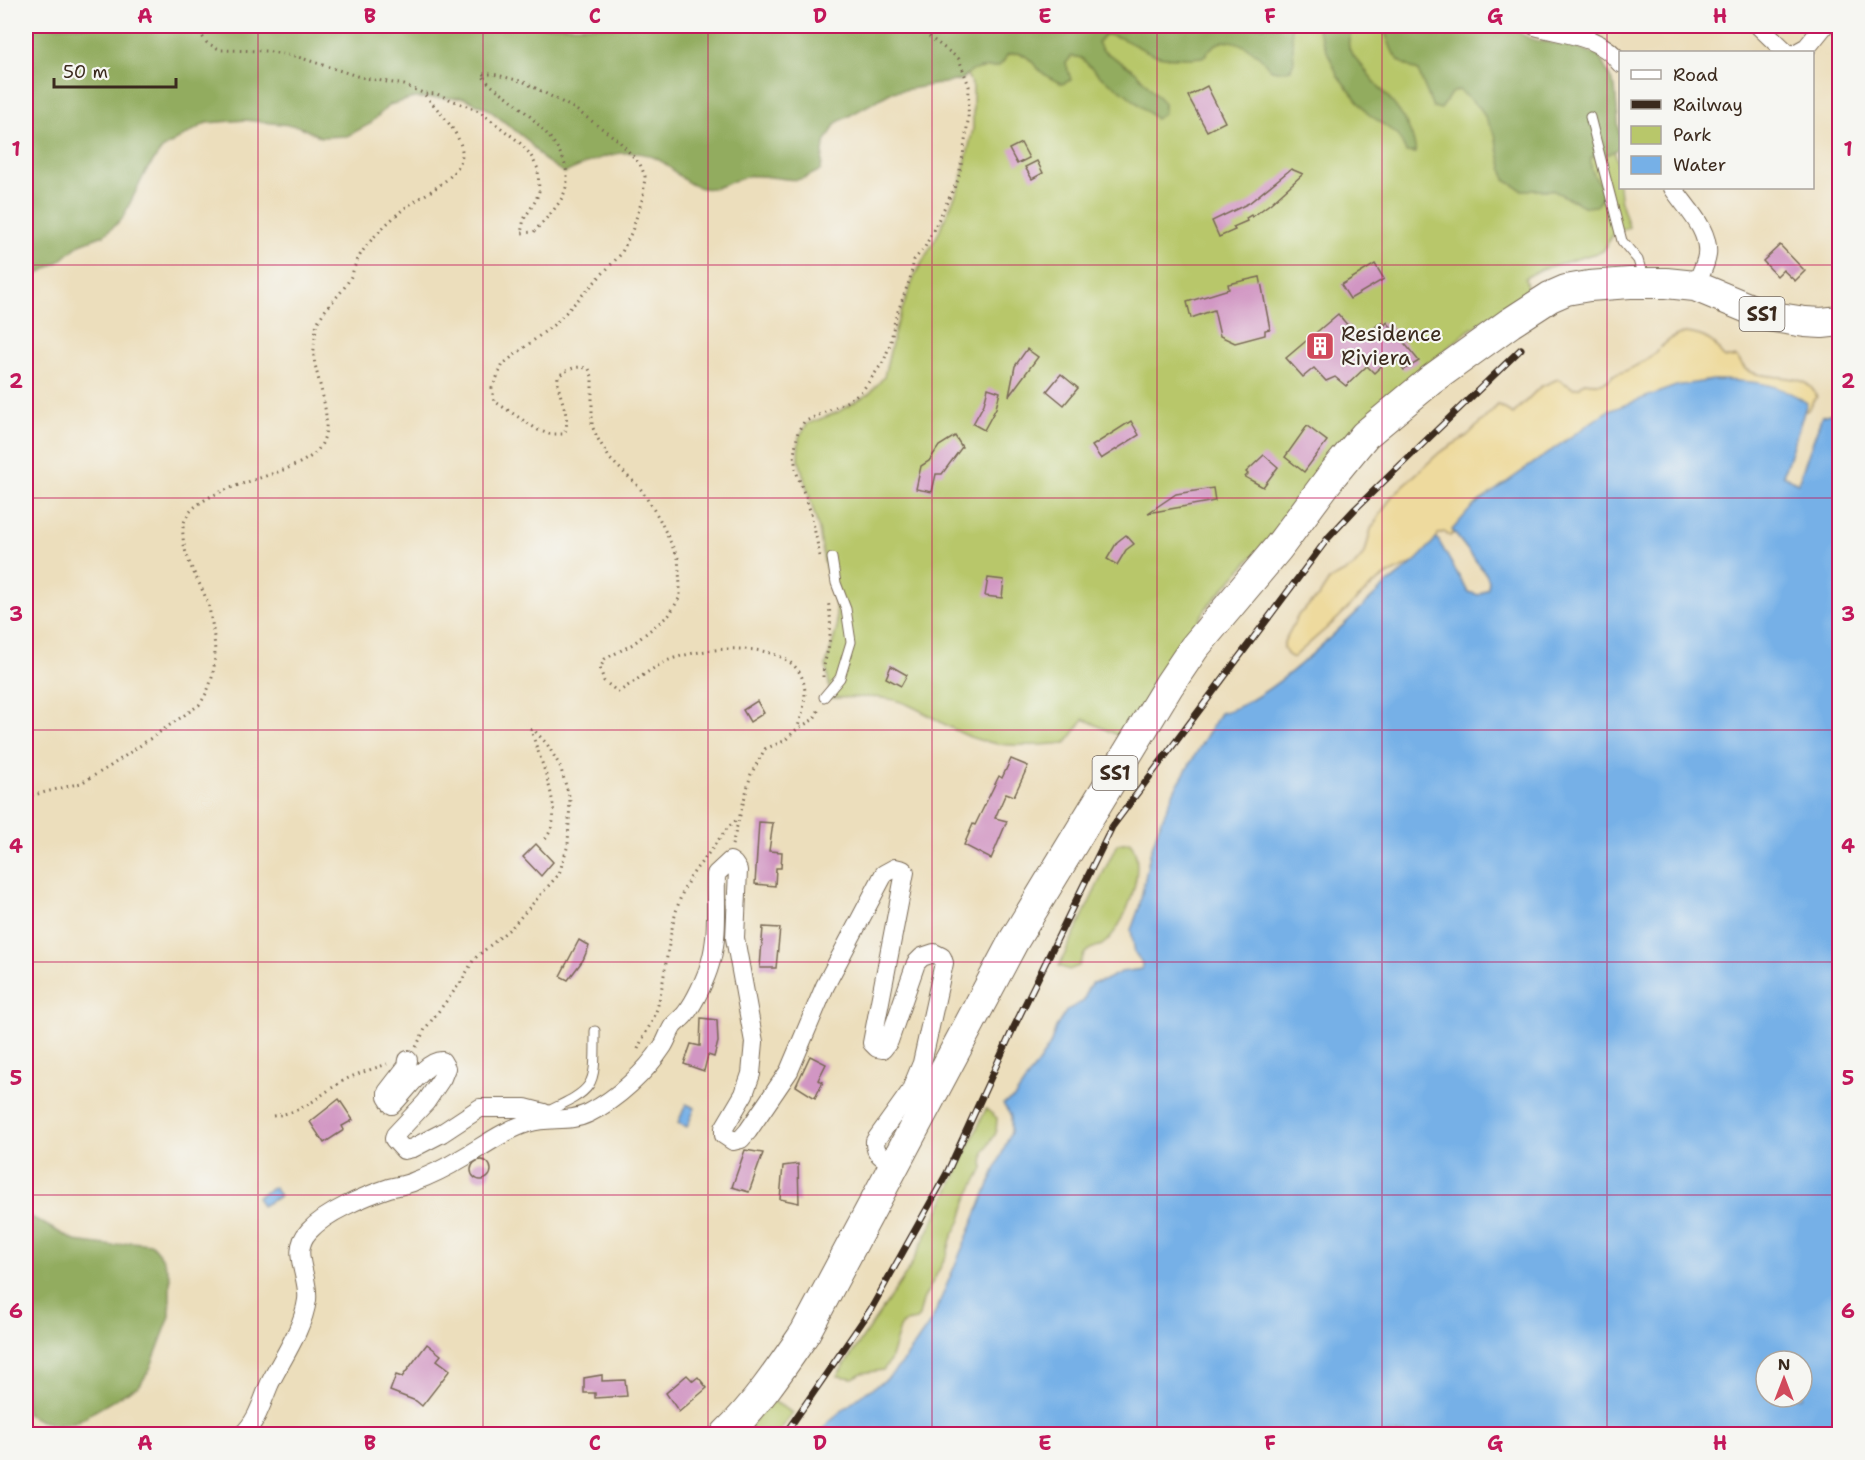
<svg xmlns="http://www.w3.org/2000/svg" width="1865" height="1460" viewBox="0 0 1865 1460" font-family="'Shantell Sans',sans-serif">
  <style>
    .green { fill: #b8c76a; stroke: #7a7844; stroke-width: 1.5 }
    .forest { fill: #92ac5e; stroke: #666b3e; stroke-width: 1.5 }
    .sand { fill: #eeda9e; stroke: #94825e; stroke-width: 1.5 }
    .water { fill: #76b0e7; stroke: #586d82; stroke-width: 1.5; fill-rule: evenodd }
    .building { fill: #d196c3 }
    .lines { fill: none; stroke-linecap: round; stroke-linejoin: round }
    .service-casing { stroke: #796955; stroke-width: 11 }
    .minor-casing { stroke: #796955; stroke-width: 20 }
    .primary-casing { stroke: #796955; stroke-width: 32 }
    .path { stroke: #796955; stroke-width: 3; stroke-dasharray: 1.5 4.5; stroke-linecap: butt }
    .service { stroke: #fff; stroke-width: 9 }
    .minor { stroke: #fff; stroke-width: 18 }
    .primary { stroke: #fff; stroke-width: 30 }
    .rail-casing { stroke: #3b2a1e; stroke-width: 7 }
    .rail { stroke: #f6f6f2; stroke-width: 4.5; stroke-dasharray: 14; stroke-linecap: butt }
    .grid { fill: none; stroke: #c2185b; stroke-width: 1.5; stroke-opacity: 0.55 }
    .labels { text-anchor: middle; stroke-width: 4.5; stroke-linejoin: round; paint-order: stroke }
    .shield { fill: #f6f6f2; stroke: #73675e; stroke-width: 1.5 }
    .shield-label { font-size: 20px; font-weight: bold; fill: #3b2a1e }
    .poi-label { font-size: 21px; fill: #3b2a1e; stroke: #f6f6f2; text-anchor: start }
    .neatline { fill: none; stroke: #c2185b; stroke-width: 2 }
    .grid-label { font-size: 20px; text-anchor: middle; font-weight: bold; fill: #c2185b }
  </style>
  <rect width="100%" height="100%" fill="#f6f6f2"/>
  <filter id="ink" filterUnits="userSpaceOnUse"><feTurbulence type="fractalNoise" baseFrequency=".0167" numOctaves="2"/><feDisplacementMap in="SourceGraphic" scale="12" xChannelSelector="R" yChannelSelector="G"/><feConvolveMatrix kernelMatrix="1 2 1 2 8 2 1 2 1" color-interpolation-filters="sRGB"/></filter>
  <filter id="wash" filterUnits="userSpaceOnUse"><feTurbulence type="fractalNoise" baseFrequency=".008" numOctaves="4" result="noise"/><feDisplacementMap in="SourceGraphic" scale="24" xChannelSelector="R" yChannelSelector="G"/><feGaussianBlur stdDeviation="1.35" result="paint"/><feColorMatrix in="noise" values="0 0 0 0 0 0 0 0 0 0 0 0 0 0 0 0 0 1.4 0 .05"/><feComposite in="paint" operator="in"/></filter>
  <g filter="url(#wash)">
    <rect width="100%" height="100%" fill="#ecdebc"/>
    <!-- green -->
    <g class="green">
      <path d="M922,26H1483L1601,105L1617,160L1620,198L1629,227L1614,233L1603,251L1542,269L1525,278L1528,292L1469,330L1354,427L1288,517L1207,607L1123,738L1084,719L1066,743C1034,746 1000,748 970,737C947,728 927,712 904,703C882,694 854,698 831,698L826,665L837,628L835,599L824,561L819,530L798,457L799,437L807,424L838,412L870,393L884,377L896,326L915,275L938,234L960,185L973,129V87L967,75L966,62Z"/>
      <path d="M1130,842C1149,865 1125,929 1102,945C1100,946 1095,947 1093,948C1084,951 1082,958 1079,966L1069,970L1059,966L1117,844Z"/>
      <path d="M986,1109L997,1118L996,1133L984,1152L983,1168L967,1199L961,1220L951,1239L947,1255L923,1300L919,1316L916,1320L906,1322L901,1325L890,1361L883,1370L862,1373L853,1378L837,1376L908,1271L950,1188Z"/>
      <path d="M773,1401L793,1413L777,1434H742Z"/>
    </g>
    <!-- forest -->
    <g class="forest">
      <path d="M26,26H1291L1294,61L1291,69C1285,71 1278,72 1272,70C1267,67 1264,60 1259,56C1239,40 1220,32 1204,57C1192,58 1166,59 1156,55C1139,50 1122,34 1104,35L1098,42L1102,50L1135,71L1164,103V113L1156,119L1125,93L1101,77L1081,58L1072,56L1066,63L1071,80L1062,84C1056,81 1049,78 1044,74C1031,64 1027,48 1007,55C999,73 993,65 978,69C971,70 966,75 961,80L892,92L836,123L824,145L821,170C814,173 807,178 800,179C790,182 765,174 750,176C734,178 720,191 702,188C687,186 675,171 664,163C631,140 596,160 564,173L543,159L527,140L488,109L464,98H414L389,105L370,124L347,136L321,137L298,126L246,120L206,123L162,149L146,171L122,219L104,235L80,244L60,261L26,281Z"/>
      <path d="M1316,26H1354C1351,33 1347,40 1349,48C1351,54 1358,61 1363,67C1384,96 1411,115 1416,153L1406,152L1398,135L1367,113L1338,76Z"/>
      <path d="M1382,26H1510C1531,44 1546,41 1572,46C1581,48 1591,53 1599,56L1615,87L1620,142L1618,149L1609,154L1591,157C1589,170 1595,178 1603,189L1602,198L1596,206L1586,207L1552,190H1522L1505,180L1495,135L1480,108L1459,90L1451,93L1441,109L1433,107L1418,71C1387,58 1396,53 1382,26Z"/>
      <path d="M26,1214L75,1241L114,1246L131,1242L151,1244L163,1259L170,1277V1316L150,1369L140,1385L76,1422L57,1425L41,1421L26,1414Z"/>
    </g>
    <!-- sand -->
    <path class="sand" d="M1684,333C1694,333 1706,337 1713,343C1723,351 1719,362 1736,357C1742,361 1742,368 1748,371C1771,382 1806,369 1817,397L1807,411H1801L1459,528L1450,536L1444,532L1438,534C1433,559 1411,563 1391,573C1369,585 1353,604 1335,621C1321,633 1307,645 1293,658L1287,654L1284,648V642L1299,614L1319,596L1329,580L1352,568L1365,553L1371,529L1392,496L1440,452L1467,436L1498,405L1513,414L1540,387L1558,379L1573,388L1580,387L1584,382C1595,383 1606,386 1613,375C1626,372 1637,366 1648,358C1660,349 1670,336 1684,333Z"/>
    <!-- water -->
    <g class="water">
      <path d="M1713,380C1748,381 1777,381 1807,403L1783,475L1798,483L1822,416L1835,413L1833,418L1839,428V1434H820L829,1421L863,1394L887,1379L903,1362L932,1320L1011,1132V1116L1003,1104L1014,1098L1040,1060L1050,1045L1056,1027L1067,1010L1084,1001L1087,990L1092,983L1103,981L1121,972L1142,969V963L1135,953L1131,930L1139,908L1150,854L1158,829L1175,789L1220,713C1270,702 1338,629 1376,594C1387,583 1400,575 1412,564C1421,556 1429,547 1437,538L1468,592L1479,595L1488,588L1489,581L1486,574L1452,530L1473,506L1606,412L1676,386ZM1766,1361H1802V1397H1766Z"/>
      <path d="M686,1104L695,1108L687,1127L678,1123Z"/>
      <path d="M274,1187L280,1196L262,1206L257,1197Z"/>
    </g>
    <g id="blocks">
      <!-- building -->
      <g class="building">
        <path d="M1207,86L1225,122L1207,131L1188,96Z"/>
        <path d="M1021,143L1029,158L1017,164L1009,149Z"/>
        <path d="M1037,161L1043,173L1032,179L1025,167Z"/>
        <path d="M1291,169L1303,174L1271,203L1252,217L1251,215L1246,218L1247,221L1233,227L1235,230L1219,237L1212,221L1249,203Z"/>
        <path d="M1780,245L1805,271L1795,281L1783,270L1777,276L1763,261Z"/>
        <path d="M1375,264L1384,279L1350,299L1341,285Z"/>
        <path d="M1260,277L1270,329L1265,330V335L1235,343L1220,336L1214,310L1191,318L1187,302L1229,289L1228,284Z"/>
        <path d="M1338,314L1360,340L1381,322L1385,325L1387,322L1419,361L1404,370L1393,355L1374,373L1367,366L1346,386L1335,377L1326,381L1314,368L1303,377L1286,358Z"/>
        <path d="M1027,349L1038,357L1009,396L1015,366Z"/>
        <path d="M1061,374L1078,388L1064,405L1047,391Z"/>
        <path d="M988,388L1000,392L996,408L984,430L973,424L984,404Z"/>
        <path d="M1131,421L1139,435L1101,459L1092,446Z"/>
        <path d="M1307,426L1327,441L1304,472L1285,457Z"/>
        <path d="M955,436L962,447L942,474H936L932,492L916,489L921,466L929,461L939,446Z"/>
        <path d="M1264,455L1278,467L1263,487L1245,477L1248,474L1246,472Z"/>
        <path d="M1213,488L1215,501L1148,513L1176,494Z"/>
        <path d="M1126,535L1134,544L1126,550L1117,565L1107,559L1117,542Z"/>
        <path d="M988,578L1004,580L1002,598L985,596Z"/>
        <path d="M891,666L907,675L901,686L886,678Z"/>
        <path d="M757,701L764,713L750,722L743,710Z"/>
        <path d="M1011,759L1028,766L1014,796L1006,793L995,818L1007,821L991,859L964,845L973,824L975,825L999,776L1002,778Z"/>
        <path d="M759,822L773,823L769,851L782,852L781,868H776L775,886L755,884Z"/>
        <path d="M536,844L553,862L541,876L523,857Z"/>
        <path d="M763,927L780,928L776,968H760Z"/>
        <path d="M579,940L589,946L583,960L568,980L560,976Z"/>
        <path d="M701,1018L717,1020L718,1042L714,1057L708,1055L704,1071L684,1064L691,1044L700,1046Z"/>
        <path d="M810,1056L826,1064L818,1080L823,1082L815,1098L796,1086Z"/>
        <path d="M339,1099L353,1120L342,1126L344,1130L324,1143L310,1122Z"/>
        <path d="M745,1150L763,1153L749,1192L732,1187Z"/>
        <circle cx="481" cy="1170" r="10"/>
        <path d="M798,1164L799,1203L780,1199L783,1166Z"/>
        <path d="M427,1344L441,1355L437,1360L450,1370L422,1406L416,1401L390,1391L396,1375L402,1377Z"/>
        <path d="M602,1375V1381L625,1380L627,1396L595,1398V1393H584V1378Z"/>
        <path d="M687,1375L693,1381L698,1377L707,1388L679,1412L666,1393Z"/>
      </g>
    </g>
  </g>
  <g filter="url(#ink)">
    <use href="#blocks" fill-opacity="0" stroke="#796955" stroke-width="1.5"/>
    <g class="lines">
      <!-- service casing -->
      <g class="service-casing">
        <g id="service">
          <path d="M1590,117L1622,241L1638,260L1644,280"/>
          <path d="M824,697L840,678L851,642L846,609L836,583L832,558"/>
          <path d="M544,1113C597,1088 595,1088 595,1031"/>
        </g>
      </g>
      <!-- minor casing -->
      <g class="minor-casing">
        <g id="minor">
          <path d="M1535,26C1564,34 1602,36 1620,63"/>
          <path d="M1759,26L1786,52"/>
          <path d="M1798,52L1807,47L1824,26"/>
          <path d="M1673,188C1685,207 1710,229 1707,255C1706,265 1699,277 1695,286"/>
          <path d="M408,1060L407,1066L387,1092V1097L392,1105C405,1093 426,1060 442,1061L446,1068L442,1078L426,1102L395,1135L394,1139L404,1150L413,1148L442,1133L480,1108H525L544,1113L549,1118"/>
          <path d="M243,1434C258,1420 262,1401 270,1383C283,1357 303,1329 307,1300C310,1276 289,1252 309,1231C326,1212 365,1196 389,1188C397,1186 407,1185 415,1181C432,1175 449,1166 464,1157C485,1145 505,1130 528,1123C549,1116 569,1123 589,1113C617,1099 646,1072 663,1046C667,1040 669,1032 673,1026C677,1021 683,1018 686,1013C695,1002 706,978 710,964C719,936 715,903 716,874L730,861L734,864L738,870L735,938L754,1042L751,1074L744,1094L724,1128V1135L733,1141L741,1139L748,1131L789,1071L825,986L884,874L895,868L903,870L905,872L872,1043L877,1048L883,1049L889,1041L916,963L922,957L934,953L942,957L944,963L922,1063L910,1092L875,1141C874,1155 885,1159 896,1165"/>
        </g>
      </g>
      <!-- primary casing -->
      <g class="primary-casing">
        <path id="primary" d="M726,1434C757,1404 781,1368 805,1333L1013,942L1169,685L1194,648L1278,548L1333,474L1365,435L1431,380L1510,323L1550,297L1566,290L1589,286L1630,283H1666L1695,286L1767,316L1805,322L1822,323L1840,321"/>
      </g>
      <!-- path -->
      <g class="path">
        <path d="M198,26L200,33L207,43L221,50L266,51L295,56L360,77L404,85L423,93L437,94L479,111L518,141L530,154L538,169L539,191L536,200L524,219L521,233L534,232C544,220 560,206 565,191C577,155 534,119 509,98C499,90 488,86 482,74H493L524,82L575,109L618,140L640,164L645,176L643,197L632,231L621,254L556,323L503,364L492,388L494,401L538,430L549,434H564C573,415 556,396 558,376C568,370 576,364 589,369L592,376V426L598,439L610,459L640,488L659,518L678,558L680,585V597L669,615L633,644L605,659L600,668L604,681L618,692C635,682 651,668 669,660C702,647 794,636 804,684C807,699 802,715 797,729"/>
        <path d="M820,556L811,513L796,471L794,455L798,431L804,422L846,402L862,391L884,361L891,341L895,319L910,279L914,260L925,247L958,180L963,155L968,121L969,86L959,59L915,26"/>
        <path d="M823,677C823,665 827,656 829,644C831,630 831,615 828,601"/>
        <path d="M26,797L81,783L109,767L199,705C217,680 217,653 212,623C210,616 210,608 207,601C198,577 181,556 183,528C187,485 288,480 316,452C337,430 320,390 315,364C313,355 314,346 315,337C316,331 315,325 319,320C327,305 341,295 349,280C353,274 354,266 358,259C365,244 387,223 400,212C418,196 459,181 462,155C464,136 436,108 424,94"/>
        <path d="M732,845L751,774L765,749L784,741L797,729L814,719L820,707"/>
        <path d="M416,1047L425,1029L461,982L474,959L512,927L559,874L568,845L570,799L560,766L547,744L533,729L531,730C538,754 557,797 553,821C552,829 548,836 543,842"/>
        <path d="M638,1049C643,1036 651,1025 656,1012C668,971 667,926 685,887C692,872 704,860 714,846C722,835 727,827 738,819"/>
        <path d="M273,1116C309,1111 315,1097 343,1081C357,1073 373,1069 387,1064"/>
      </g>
      <!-- service -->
      <use href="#service" class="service"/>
      <!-- minor -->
      <use href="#minor" class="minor"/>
      <!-- primary -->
      <use href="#primary" class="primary"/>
      <!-- rail casing -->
      <g class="rail-casing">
        <path id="rail" d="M785,1434L871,1309L947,1173L1013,1029L1112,827L1328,538L1355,509L1521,349"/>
      </g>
      <!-- rail -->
      <use href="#rail" class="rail"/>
    </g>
  </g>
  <!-- grid -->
  <path class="grid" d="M258,26V1434M483,26V1434M708,26V1434M932,26V1434M1157,26V1434M1382,26V1434M1607,26V1434M26,265H1840M26,498H1840M26,730H1840M26,962H1840M26,1195H1840"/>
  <!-- icons -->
  <defs>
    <g id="building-square" transform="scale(1.5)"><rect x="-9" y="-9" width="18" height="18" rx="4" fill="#d1495b" stroke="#f6f6f2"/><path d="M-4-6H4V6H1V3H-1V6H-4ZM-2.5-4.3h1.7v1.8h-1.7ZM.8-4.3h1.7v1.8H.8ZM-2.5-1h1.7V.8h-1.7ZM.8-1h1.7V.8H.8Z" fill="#fff"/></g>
  </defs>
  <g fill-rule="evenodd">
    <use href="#building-square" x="1320" y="346"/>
  </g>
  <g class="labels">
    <!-- shield labels -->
    <g class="shield">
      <rect x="1739.5" y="297" width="45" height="34" rx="4.5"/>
      <rect x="1092.5" y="756" width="45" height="34" rx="4.5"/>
    </g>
    <g class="shield-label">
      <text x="1762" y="321">SS1</text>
      <text x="1115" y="780">SS1</text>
    </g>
    <!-- poi labels -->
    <g class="poi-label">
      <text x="1341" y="341">Residence<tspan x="1341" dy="24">Riviera</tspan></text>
    </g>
  </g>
  <!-- margin -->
  <rect width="1865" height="1460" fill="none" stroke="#f6f6f2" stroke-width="66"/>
  <!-- legend -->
  <rect x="1619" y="51" width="195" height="138" fill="#f6f6f2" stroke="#aba49d" stroke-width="1.5"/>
  <rect x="1631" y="70" width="30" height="9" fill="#ffffff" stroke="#aba49d" stroke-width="1.5"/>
  <text x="1673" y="81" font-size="18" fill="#3b2a1e">Road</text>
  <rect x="1631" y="100" width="30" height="9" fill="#3b2a1e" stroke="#aba49d" stroke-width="1.5"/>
  <text x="1673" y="111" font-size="18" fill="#3b2a1e">Railway</text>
  <rect x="1631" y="126" width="30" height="18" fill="#b8c76a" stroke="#aba49d" stroke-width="1.5"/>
  <text x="1673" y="141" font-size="18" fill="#3b2a1e">Park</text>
  <rect x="1631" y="156" width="30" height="18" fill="#76b0e7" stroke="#aba49d" stroke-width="1.5"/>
  <text x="1673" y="171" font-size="18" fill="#3b2a1e">Water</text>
  <!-- north arrow -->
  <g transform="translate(1784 1379)"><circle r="28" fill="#f6f6f2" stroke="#aba49d" stroke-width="1.5"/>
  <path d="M0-4.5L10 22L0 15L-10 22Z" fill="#d1495b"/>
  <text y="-9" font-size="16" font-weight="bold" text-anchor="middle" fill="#3b2a1e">N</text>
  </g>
  <!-- scale -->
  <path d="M54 78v9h122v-9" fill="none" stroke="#3b2a1e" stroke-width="3"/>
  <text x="63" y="78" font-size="18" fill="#3b2a1e" stroke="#f6f6f2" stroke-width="4.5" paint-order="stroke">50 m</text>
  <rect x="33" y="33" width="1799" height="1394" class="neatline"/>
  <g class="grid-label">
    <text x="145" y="23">A</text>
    <text x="370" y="23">B</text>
    <text x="595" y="23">C</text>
    <text x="820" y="23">D</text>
    <text x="1045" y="23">E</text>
    <text x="1270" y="23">F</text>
    <text x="1495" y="23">G</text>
    <text x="1720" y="23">H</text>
    <text x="16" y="156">1</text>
    <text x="1848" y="156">1</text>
    <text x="16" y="388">2</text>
    <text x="1848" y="388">2</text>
    <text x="16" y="621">3</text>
    <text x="1848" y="621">3</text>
    <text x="16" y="853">4</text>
    <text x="1848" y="853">4</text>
    <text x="16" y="1085">5</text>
    <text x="1848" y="1085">5</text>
    <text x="16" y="1318">6</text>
    <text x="1848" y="1318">6</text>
    <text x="145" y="1450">A</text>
    <text x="370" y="1450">B</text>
    <text x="595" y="1450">C</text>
    <text x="820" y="1450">D</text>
    <text x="1045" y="1450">E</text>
    <text x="1270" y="1450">F</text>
    <text x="1495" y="1450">G</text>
    <text x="1720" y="1450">H</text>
  </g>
</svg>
